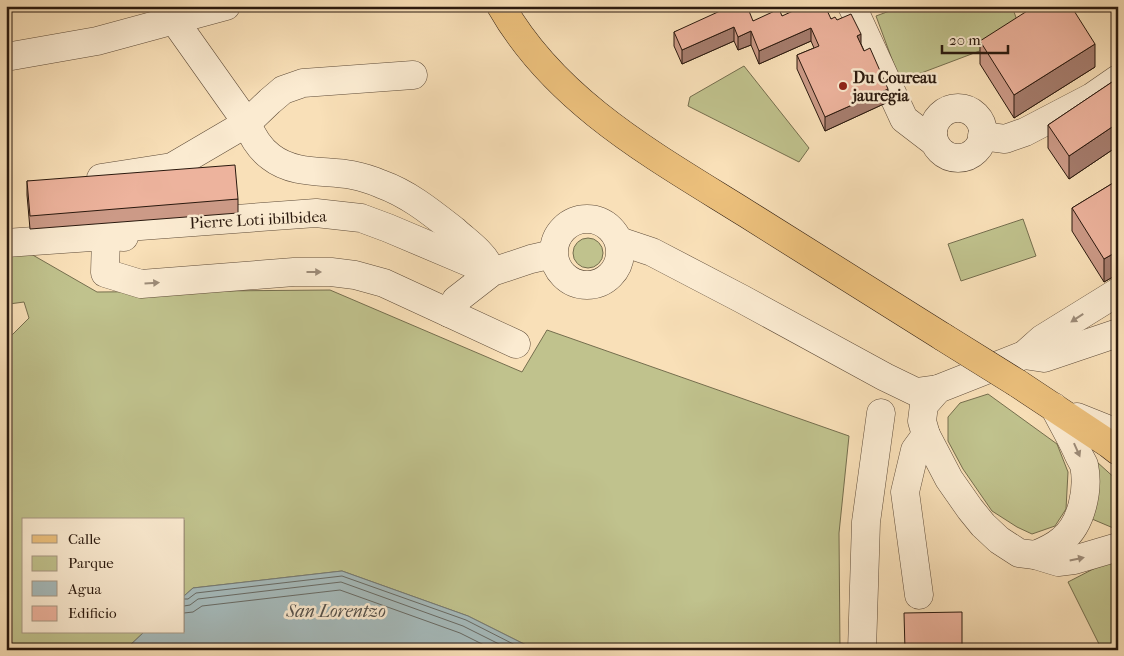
<svg xmlns="http://www.w3.org/2000/svg" width="1124" height="656" viewBox="0 0 1124 656" font-family="'IM FELL French Canon',serif">
  <style>
    .green { fill: #c0c28d; stroke: #756e4e }
    .water { fill: #a5babb; stroke: #747a76 }
    .lines { fill: none; stroke-linecap: round; stroke-linejoin: round }
    .shore { stroke: #686a64; stroke-width: 1 }
    .minor-casing { stroke: #5e4b38; stroke-width: 29 }
    .major-casing { stroke: #2a190e; stroke-width: 29 }
    .minor { stroke: #fbebd1; stroke-width: 28 }
    .major { stroke: #ecc07c; stroke-width: 28 }
    .major-bridge-casing { stroke: #2a190e; stroke-width: 29; stroke-linecap: butt }
    .major-bridge { stroke: #ecc07c; stroke-width: 28 }
    .wall { fill: #cc9a87; stroke: #2a190e }
    .shaded-wall { fill: #a67d6e; stroke: #2a190e }
    .building { fill: #edb39d; stroke: #2a190e }
    .oneway { fill: #9d8c79 }
    .poi-dot { fill: #8f2418; stroke: #fbebd1; stroke-width: 2 }
    .labels { text-anchor: middle; stroke-width: 5; stroke-linejoin: round; paint-order: stroke }
    .poi-label { font-size: 16px; font-weight: bold; fill: #2a190e; stroke: #fbebd1; text-anchor: start }
    .street-label { font-size: 16px; fill: #2a190e; stroke: #fbebd1 }
    .water-label { font-size: 18px; font-style: italic; fill: #55514b; stroke: #fbebd1 }
  </style>
  <rect width="100%" height="100%" fill="#f9e0b8"/>
  <filter id="stains"><feTurbulence type="fractalNoise" baseFrequency=".004" numOctaves="4"/><feColorMatrix values="0 0 0 0 .2 0 0 0 0 .09 0 0 0 0 .02 0 0 0 .5 -.17"/></filter>
  <radialGradient id="worn" r=".72"><stop offset=".6" stop-color="#630" stop-opacity="0"/><stop offset="1" stop-color="#630" stop-opacity=".3"/></radialGradient>
  <!-- green -->
  <g class="green">
    <path d="M903,6H1012L1022,35L900,81L876,16Z"/>
    <path d="M744,66L809,148L799,162L688,106L690,97Z"/>
    <path d="M1023,219L1036,256L961,281L948,244Z"/>
    <circle cx="588" cy="253" r="15"/>
    <path d="M31,254L97,292L330,290L522,372L547,330L849,436L839,533L840,650H536L468,616L342,571L193,588L184,596V520H24V632H144L125,650H6V343L11,336L29,318L24,302L9,304L6,308V256Z"/>
    <path d="M988,394L1057,444L1068,472L1066,509L1055,526L1032,534L1017,527L992,511L963,469L948,441V417L960,403Z"/>
    <path d="M1097,462L1118,481V530L1092,519Z"/>
    <path d="M1118,561V650H1102L1068,582L1103,564Z"/>
  </g>
  <!-- water -->
  <path class="water" d="M342,571L468,616L536,650H125L144,632H184V596L193,588Z"/>
  <g class="lines">
    <!-- shore -->
    <g class="shore">
      <path d="M184,599H188L196,593L342,576L466,620L525,650"/>
      <path d="M184,606L190,605L198,599L341,582L463,626L511,650"/>
      <path d="M184,613L193,612L202,606L340,590L460,633L494,650"/>
    </g>
    <!-- minor casing -->
    <g class="minor-casing">
      <g id="minor">
        <path d="M852,6L904,119L934,142"/>
        <path d="M174,20L247,123C252,136 260,149 271,157C294,175 326,170 352,175C362,177 372,180 381,184C409,194 432,213 455,231C467,242 482,252 489,266"/>
        <path d="M6,57L97,41L226,6"/>
        <circle cx="958" cy="133" r="25"/>
        <path d="M982,136L1005,139L1025,132L1092,97L1118,79"/>
        <path d="M101,178L172,167L247,123L270,101L283,90L303,83L413,75"/>
        <circle cx="587" cy="252" r="33"/>
        <path d="M619,241L652,252L742,299L885,377L916,392L938,389"/>
        <path d="M6,243L106,236L124,237"/>
        <path d="M492,272L388,228L361,218L316,213L113,228L106,236L105,273L141,284L294,272H331L355,275L384,283L449,313L456,300L492,272L531,259L553,254"/>
        <path d="M1118,292L1042,339L1024,355L938,389L924,405L922,421L926,435L949,479L970,509L983,525L999,540L1019,553L1035,555L1058,562L1074,560L1118,547"/>
        <path d="M449,313L516,344"/>
        <path d="M1024,355L1044,358L1118,333"/>
        <path d="M1077,417L1107,429L1118,431"/>
        <path d="M1035,555C1045,551 1054,547 1062,540C1082,524 1089,489 1084,465C1082,461 1079,456 1077,451C1070,436 1062,422 1054,407"/>
        <path d="M919,595L905,492L915,450L926,435"/>
        <path d="M862,650L866,522L881,413"/>
      </g>
    </g>
    <!-- major casing -->
    <g class="major-casing">
      <g id="major">
        <path d="M501,6C556,103 656,157 747,214C813,255 878,296 943,337"/>
        <path d="M1017,383L1109,444L1118,451"/>
      </g>
    </g>
    <!-- minor -->
    <use href="#minor" class="minor"/>
    <!-- major -->
    <use href="#major" class="major"/>
    <!-- major-bridge casing -->
    <g class="major-bridge-casing">
      <path id="major-bridge" d="M943,337L1017,383"/>
    </g>
    <!-- major-bridge -->
    <use href="#major-bridge" class="major-bridge"/>
  </g>
  <!-- wall -->
  <g class="wall">
    <path d="M1111,6H1118V15Z"/>
    <path d="M739,9L753,21L782,16L831,19L837,20L861,44L888,102L825,131L797,69V55L814,48L811,41L759,64L751,45L738,50L734,41L682,64L674,46V32Z"/>
    <path d="M980,41L1095,67L1014,118L980,64Z"/>
    <path d="M1118,78V146L1069,179L1048,148V125Z"/>
    <path d="M1118,180V274L1104,282L1072,231V208Z"/>
    <path d="M27,181L238,199V213L30,229L27,195Z"/>
  </g>
  <!-- shaded-wall -->
  <g class="shaded-wall">
    <path d="M734,27V41L682,64V50Z"/>
    <path d="M811,28V41L759,64V51Z"/>
    <path d="M751,31V45L738,50V37Z"/>
    <path d="M861,34V48L857,36Z"/>
    <path d="M1095,44V67L1014,118V95Z"/>
    <path d="M888,89V102L825,131V117Z"/>
    <path d="M1118,123V146L1069,179V156Z"/>
    <path d="M1118,251V274L1104,282V259Z"/>
  </g>
  <!-- building -->
  <g class="building">
    <path d="M731,6H738L739,9L744,6H747L753,21L779,9L782,16L804,6H825L831,19L835,17L837,20L851,14L861,34L857,36L864,51L870,48L888,89L825,117L797,55L819,46L811,28L759,51L751,31L738,37L734,27L682,50L674,32Z"/>
    <path d="M1035,6H1071L1095,44L1014,95L980,41Z"/>
    <path d="M1118,78V123L1069,156L1048,125Z"/>
    <path d="M235,165L238,199L30,216L27,181Z"/>
    <path d="M1118,180V251L1104,259L1072,208Z"/>
    <path d="M962,612V650H905L904,613Z"/>
  </g>
  <!-- one-way arrows -->
  <defs><path id="oneway-solid" d="M-6-.8H1V-3.2L6.5 0L1 3.2V.8H-6Z" transform="scale(1.25)"/></defs>
  <g class="oneway">
    <use href="#oneway-solid" transform="translate(314 272)"/>
    <use href="#oneway-solid" transform="translate(152 283) rotate(-4)"/>
    <use href="#oneway-solid" transform="translate(1077 318) rotate(147)"/>
    <use href="#oneway-solid" transform="translate(1077 450) rotate(66)"/>
    <use href="#oneway-solid" transform="translate(1077 559) rotate(-12)"/>
  </g>
  <!-- markers -->
  <circle class="poi-dot" cx="843" cy="86" r="5"/>
  <g class="labels">
    <!-- poi labels -->
    <g class="poi-label">
      <text x="853" y="83">Du Coureau<tspan x="853" dy="18">jauregia</tspan></text>
    </g>
    <!-- street labels -->
    <g class="street-label">
      <text transform="translate(258 219) rotate(-3)" y="6">Pierre Loti ibilbidea</text>
    </g>
    <!-- water labels -->
    <g class="water-label">
      <text x="336" y="617">San Lorentzo</text>
    </g>
  </g>
  <!-- margin -->
  <rect width="1124" height="656" fill="none" stroke="#f9e0b8" stroke-width="25"/>
  <rect x="8" y="8" width="1109" height="641" fill="none" stroke="#2a190e" stroke-width="2.5"/>
  <rect x="12" y="12" width="1099" height="631" fill="none" stroke="#2a190e"/>
  <!-- legend -->
  <rect x="22" y="518" width="162" height="115" fill="#fbebd1" stroke="#a79783"/>
  <rect x="32" y="535" width="25" height="8" fill="#ecc07c" stroke="#a79783"/>
  <text x="68" y="544" font-size="15" fill="#2a190e">Calle</text>
  <rect x="32" y="556" width="25" height="15" fill="#c0c28d" stroke="#a79783"/>
  <text x="68" y="568" font-size="15" fill="#2a190e">Parque</text>
  <rect x="32" y="581" width="25" height="15" fill="#a5babb" stroke="#a79783"/>
  <text x="68" y="594" font-size="15" fill="#2a190e">Agua</text>
  <rect x="32" y="606" width="25" height="15" fill="#edb39d" stroke="#a79783"/>
  <text x="68" y="618" font-size="15" fill="#2a190e">Edificio</text>
  <!-- scale -->
  <path d="M942 45v8h66v-8" fill="none" stroke="#2a190e" stroke-width="2.5"/>
  <text x="949" y="45" font-size="15" fill="#2a190e" stroke="#fbebd1" stroke-width="4" paint-order="stroke">20 m</text>
  <rect width="100%" height="100%" filter="url(#stains)"/>
  <rect width="100%" height="100%" fill="url(#worn)"/>
</svg>
